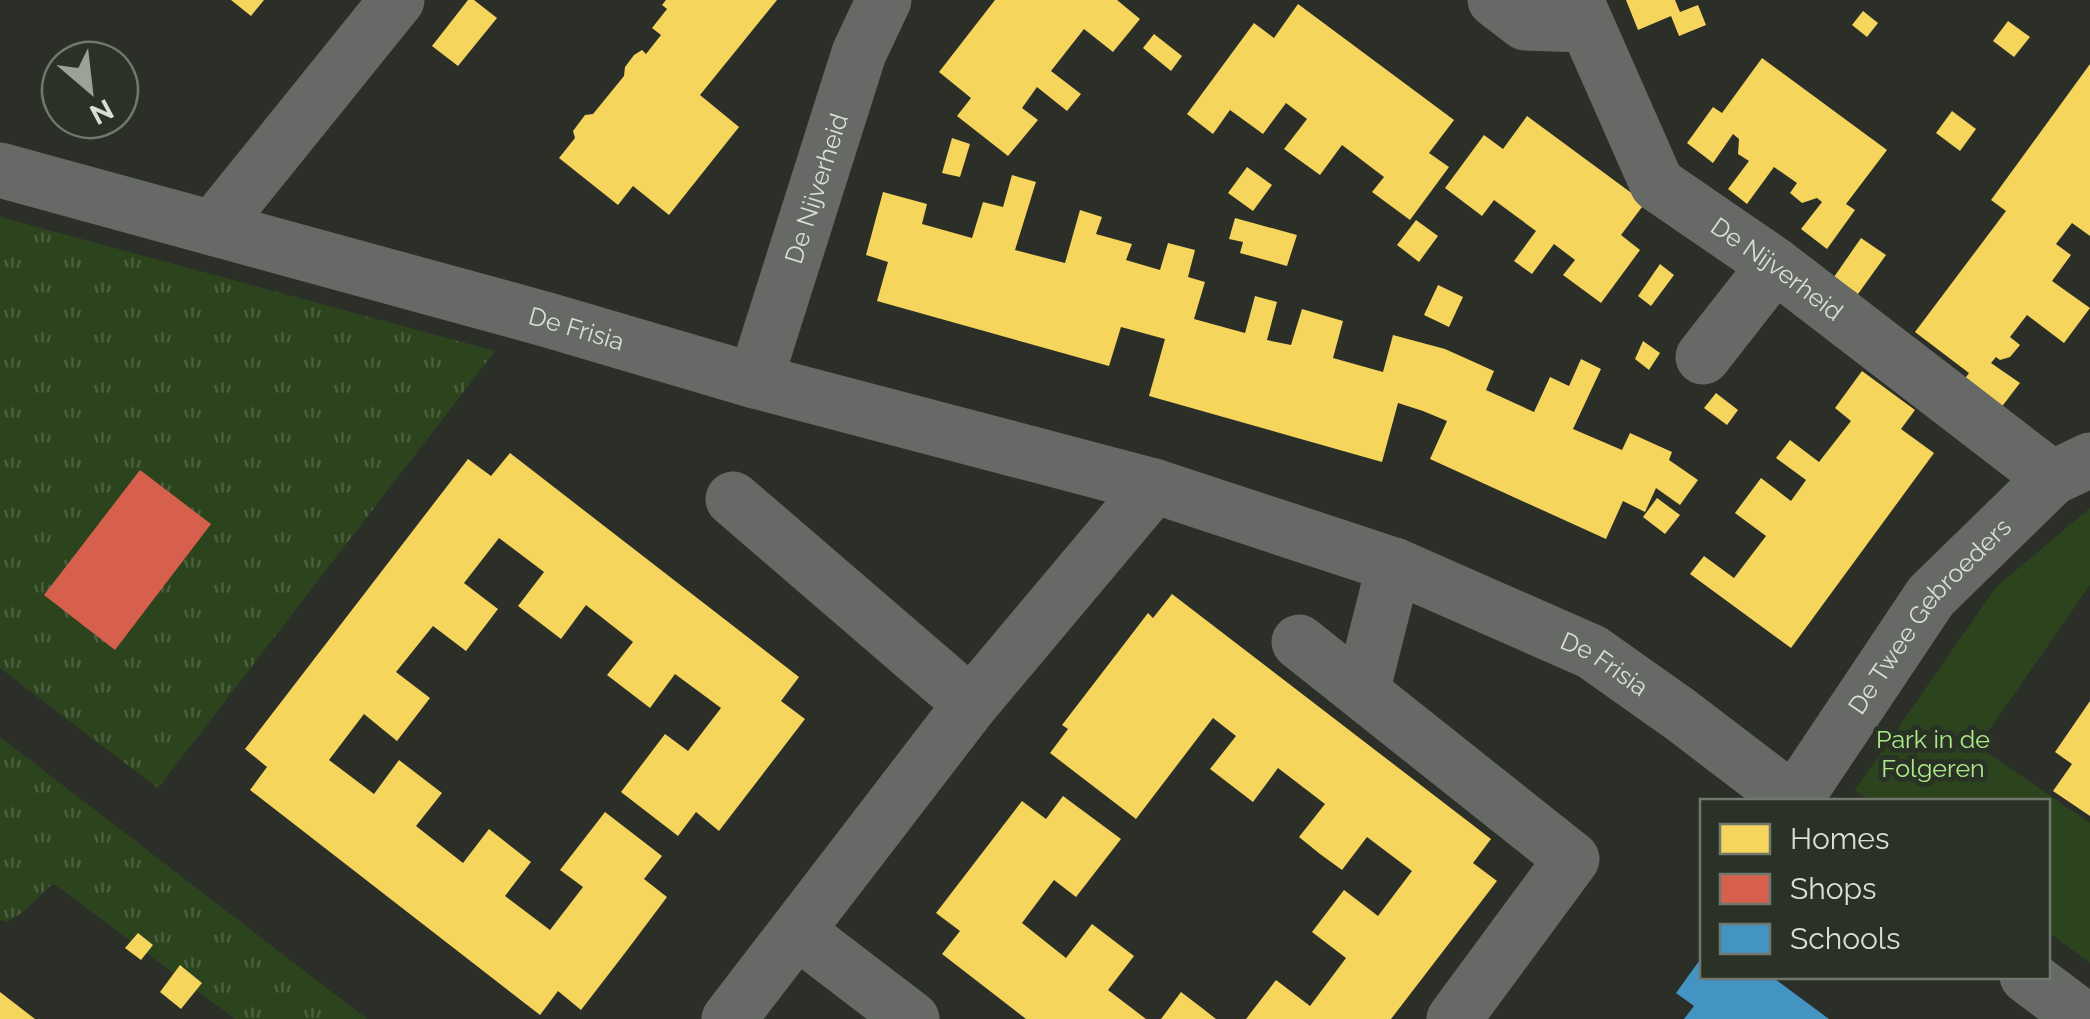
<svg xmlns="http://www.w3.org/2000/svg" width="2090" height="1019" viewBox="0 0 2090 1019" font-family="Raleway,sans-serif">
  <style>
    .grass { fill: url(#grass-tufts) }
    .green { fill: #2c441e }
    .homes { fill: #f6d55c }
    .shops { fill: #d6604d }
    .schools { fill: #4393c3 }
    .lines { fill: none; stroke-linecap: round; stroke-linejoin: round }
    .minor { stroke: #676966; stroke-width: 55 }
    .labels { text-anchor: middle; stroke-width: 10; stroke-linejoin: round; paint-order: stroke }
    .street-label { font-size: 25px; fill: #d9ded6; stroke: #2a3225 }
    .park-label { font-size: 25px; fill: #ace989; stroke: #2a3225 }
  </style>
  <defs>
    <pattern id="grass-tufts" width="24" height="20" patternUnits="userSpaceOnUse" patternTransform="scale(2.5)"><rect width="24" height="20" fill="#2c441e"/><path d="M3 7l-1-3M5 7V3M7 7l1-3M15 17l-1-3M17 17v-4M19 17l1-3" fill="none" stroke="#4a5f3e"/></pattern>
  </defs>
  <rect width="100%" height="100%" fill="#2b2f28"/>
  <!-- grass -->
  <g class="grass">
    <path d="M0,217L495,351L158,788L0,668Z"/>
    <path d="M0,737L367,1019H235L53,883L23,912L7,922L0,920Z"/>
  </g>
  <!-- green -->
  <path class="green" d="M2090,508V585L1978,746L2090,823V963L2048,932V802L1870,801L1855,790L1996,587Z"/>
  <!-- homes -->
  <g class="homes">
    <path d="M231,0H264L251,16Z"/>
    <path d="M468,0H474L497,18L458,66L432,46Z"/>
    <path d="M666,0H777L700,95L739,127L669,215L633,186L618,205L559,158L575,138L573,131L585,115L593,114L624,76L625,67L634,55L642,50L646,54L661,35L652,28L667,9L662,5Z"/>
    <path d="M995,0H1117L1140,19L1113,52L1084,29L1051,71L1081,94L1067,111L1037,87L1022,108L1038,120L1008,156L957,116L971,98L939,72Z"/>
    <path d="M1626,0H1675L1680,12L1698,5L1706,25L1679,36L1671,16L1638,30Z"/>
    <path d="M1298,4L1454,120L1429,153L1449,167L1410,220L1372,192L1384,177L1342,145L1320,175L1284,149L1307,119L1286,103L1263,134L1230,110L1213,134L1187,114L1254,23L1274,38Z"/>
    <path d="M1863,11L1878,23L1867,37L1852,25Z"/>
    <path d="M2008,21L2030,37L2014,57L1993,41Z"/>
    <path d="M1154,34L1182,56L1171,71L1143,48Z"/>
    <path d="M1762,58L1887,150L1846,204L1855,210L1827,249L1801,229L1822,202L1817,198L1802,203L1790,193L1797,183L1774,167L1747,204L1728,189L1749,161L1738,154L1739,139L1733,134L1713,163L1687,143L1713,107L1722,113Z"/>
    <path d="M2090,64V236L2072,223L2056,244L2071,255L2052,281L2090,308L2064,343L2027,315L2010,337L2020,345L2010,357L2000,360L1996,357L1991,363L2020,383L2000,409L1963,381L1969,373L1915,332L2006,211L1991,200Z"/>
    <path d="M1952,111L1976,129L1960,151L1936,133Z"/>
    <path d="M1527,116L1645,203L1621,235L1640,250L1601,303L1563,275L1575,260L1554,244L1532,274L1514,261L1536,231L1494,200L1482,216L1445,188L1484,135L1503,149Z"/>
    <path d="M952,138L970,144L960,177L942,173Z"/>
    <path d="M1247,167L1272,185L1253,211L1228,193Z"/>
    <path d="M1012,175L1036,182L1015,250L1065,263L1080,210L1102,217L1096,234L1132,244L1126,260L1160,270L1168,243L1195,250L1188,277L1205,282L1194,319L1245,333L1255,296L1277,302L1267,340L1291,345L1302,309L1343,321L1333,358L1383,372L1393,335L1445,349L1494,371L1486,390L1534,412L1550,377L1569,386L1581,359L1601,369L1573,429L1622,450L1630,433L1672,452L1669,460L1698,480L1680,505L1656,488L1645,512L1623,501L1606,539L1430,459L1447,421L1423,411L1398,403L1382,462L1149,396L1165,339L1121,327L1109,366L877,301L888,262L866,255L883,192L927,204L922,224L972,238L983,202L1003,207Z"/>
    <path d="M1235,218L1297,235L1287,266L1240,253L1243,242L1229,239Z"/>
    <path d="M1416,220L1438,236L1419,262L1397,245Z"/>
    <path d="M1861,238L1886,255L1858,294L1834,277Z"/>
    <path d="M1660,264L1674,275L1651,306L1638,296Z"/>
    <path d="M1438,285L1463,297L1449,327L1424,315Z"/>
    <path d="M1643,341L1660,353L1649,370L1635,359Z"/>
    <path d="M1862,371L1915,410L1901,429L1934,453L1791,648L1690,574L1704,556L1734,578L1766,536L1735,513L1761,478L1791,501L1806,480L1776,458L1790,440L1819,462L1851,421L1835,408Z"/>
    <path d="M1716,393L1738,410L1727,425L1704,408Z"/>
    <path d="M510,453L799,677L781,701L805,719L719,831L696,812L678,836L621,792L665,734L688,751L721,708L675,674L650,708L607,675L633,642L586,605L561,639L518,606L544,572L499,538L464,583L498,609L466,651L433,626L396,672L430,698L397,741L364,714L329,760L374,794L399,760L442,793L416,826L463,863L489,829L531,862L505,896L550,930L583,887L560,870L605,812L662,856L644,879L667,897L625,953L581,1010L558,991L540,1015L250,790L267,767L245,749L468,459L491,476Z"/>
    <path d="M1657,498L1680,515L1665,534L1643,517Z"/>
    <path d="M1172,594L1491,839L1473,863L1497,881L1391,1019H1246L1276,980L1310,1006L1346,958L1312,932L1344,890L1378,916L1412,871L1367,837L1342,870L1320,854L1299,837L1325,804L1278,768L1253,802L1210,769L1236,736L1213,718L1136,819L1050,753L1068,729L1062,725L1148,613L1153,618Z"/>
    <path d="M2090,701V816L2053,791L2072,764L2055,752Z"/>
    <path d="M1063,796L1121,839L1076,897L1054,880L1022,923L1066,958L1092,924L1134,956L1108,990L1146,1019H1026L942,954L960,931L936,913L1022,801L1046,819Z"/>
    <path d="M138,933L153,945L141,960L125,948Z"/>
    <path d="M180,965L202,983L181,1009L160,992Z"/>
    <path d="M0,992L35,1019H0Z"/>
    <path d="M1181,992L1202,1008L1216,1019H1161Z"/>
  </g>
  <!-- shops -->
  <path class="shops" d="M140,470L211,524L115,650L44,595Z"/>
  <!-- schools -->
  <path class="schools" d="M1702,957V976H1771L1829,1019H1684L1694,1006L1676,993Z"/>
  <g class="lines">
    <!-- minor -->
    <g class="minor">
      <path d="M1495,0L1525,23L1585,25"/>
      <path id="s1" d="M1576,0L1657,184L1775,265L2052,478"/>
      <path id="s2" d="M0,170L548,320L755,381L1154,486L1394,565L1592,652L1681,715L1795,802"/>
      <path d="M213,228L397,0"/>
      <path d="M1703,357L1775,265"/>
      <path id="s3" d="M755,381L859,53L884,0"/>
      <path d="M733,499L971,704"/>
      <path d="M1299,642L1572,859L1454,1019"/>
      <path d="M1362,692L1394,565"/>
      <path id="s4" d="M1794,801L1931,596L2052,478L2090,460"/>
      <path d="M798,932L912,1019"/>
      <path d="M2027,976L2084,1019"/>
      <path d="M729,1019L971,704L1154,486"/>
    </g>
  </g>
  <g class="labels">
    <!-- street labels -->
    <g class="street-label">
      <text dy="9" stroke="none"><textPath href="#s3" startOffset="202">De Nijverheid</textPath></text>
      <text dy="9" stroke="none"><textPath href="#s1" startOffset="348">De Nijverheid</textPath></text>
      <text dy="9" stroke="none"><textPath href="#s2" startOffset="598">De Frisia</textPath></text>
      <text dy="9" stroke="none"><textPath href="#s4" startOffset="230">De Twee Gebroeders</textPath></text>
      <text dy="9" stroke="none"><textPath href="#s2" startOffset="1682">De Frisia</textPath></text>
    </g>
    <!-- park labels -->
    <g class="park-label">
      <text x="1933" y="748">Park in de<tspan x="1933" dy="29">Folgeren</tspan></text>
    </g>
  </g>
  <!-- legend -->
  <rect x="1700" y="799" width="350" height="180" fill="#2a3225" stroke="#70776c" stroke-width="2.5"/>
  <rect x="1720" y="824" width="50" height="30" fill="#f6d55c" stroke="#70776c" stroke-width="2.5"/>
  <text x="1790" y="849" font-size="30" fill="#d9ded6">Homes</text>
  <rect x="1720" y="874" width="50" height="30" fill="#d6604d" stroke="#70776c" stroke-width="2.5"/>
  <text x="1790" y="899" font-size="30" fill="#d9ded6">Shops</text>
  <rect x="1720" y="924" width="50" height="30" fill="#4393c3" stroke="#70776c" stroke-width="2.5"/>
  <text x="1790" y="949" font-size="30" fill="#d9ded6">Schools</text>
  <!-- north arrow -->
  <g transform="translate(90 90) rotate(152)"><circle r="48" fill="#2a3225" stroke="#70776c" stroke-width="2.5"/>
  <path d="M0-8L18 38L0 25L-18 38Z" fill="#9ca199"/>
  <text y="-15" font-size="28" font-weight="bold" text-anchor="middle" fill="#d9ded6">N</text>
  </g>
</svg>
